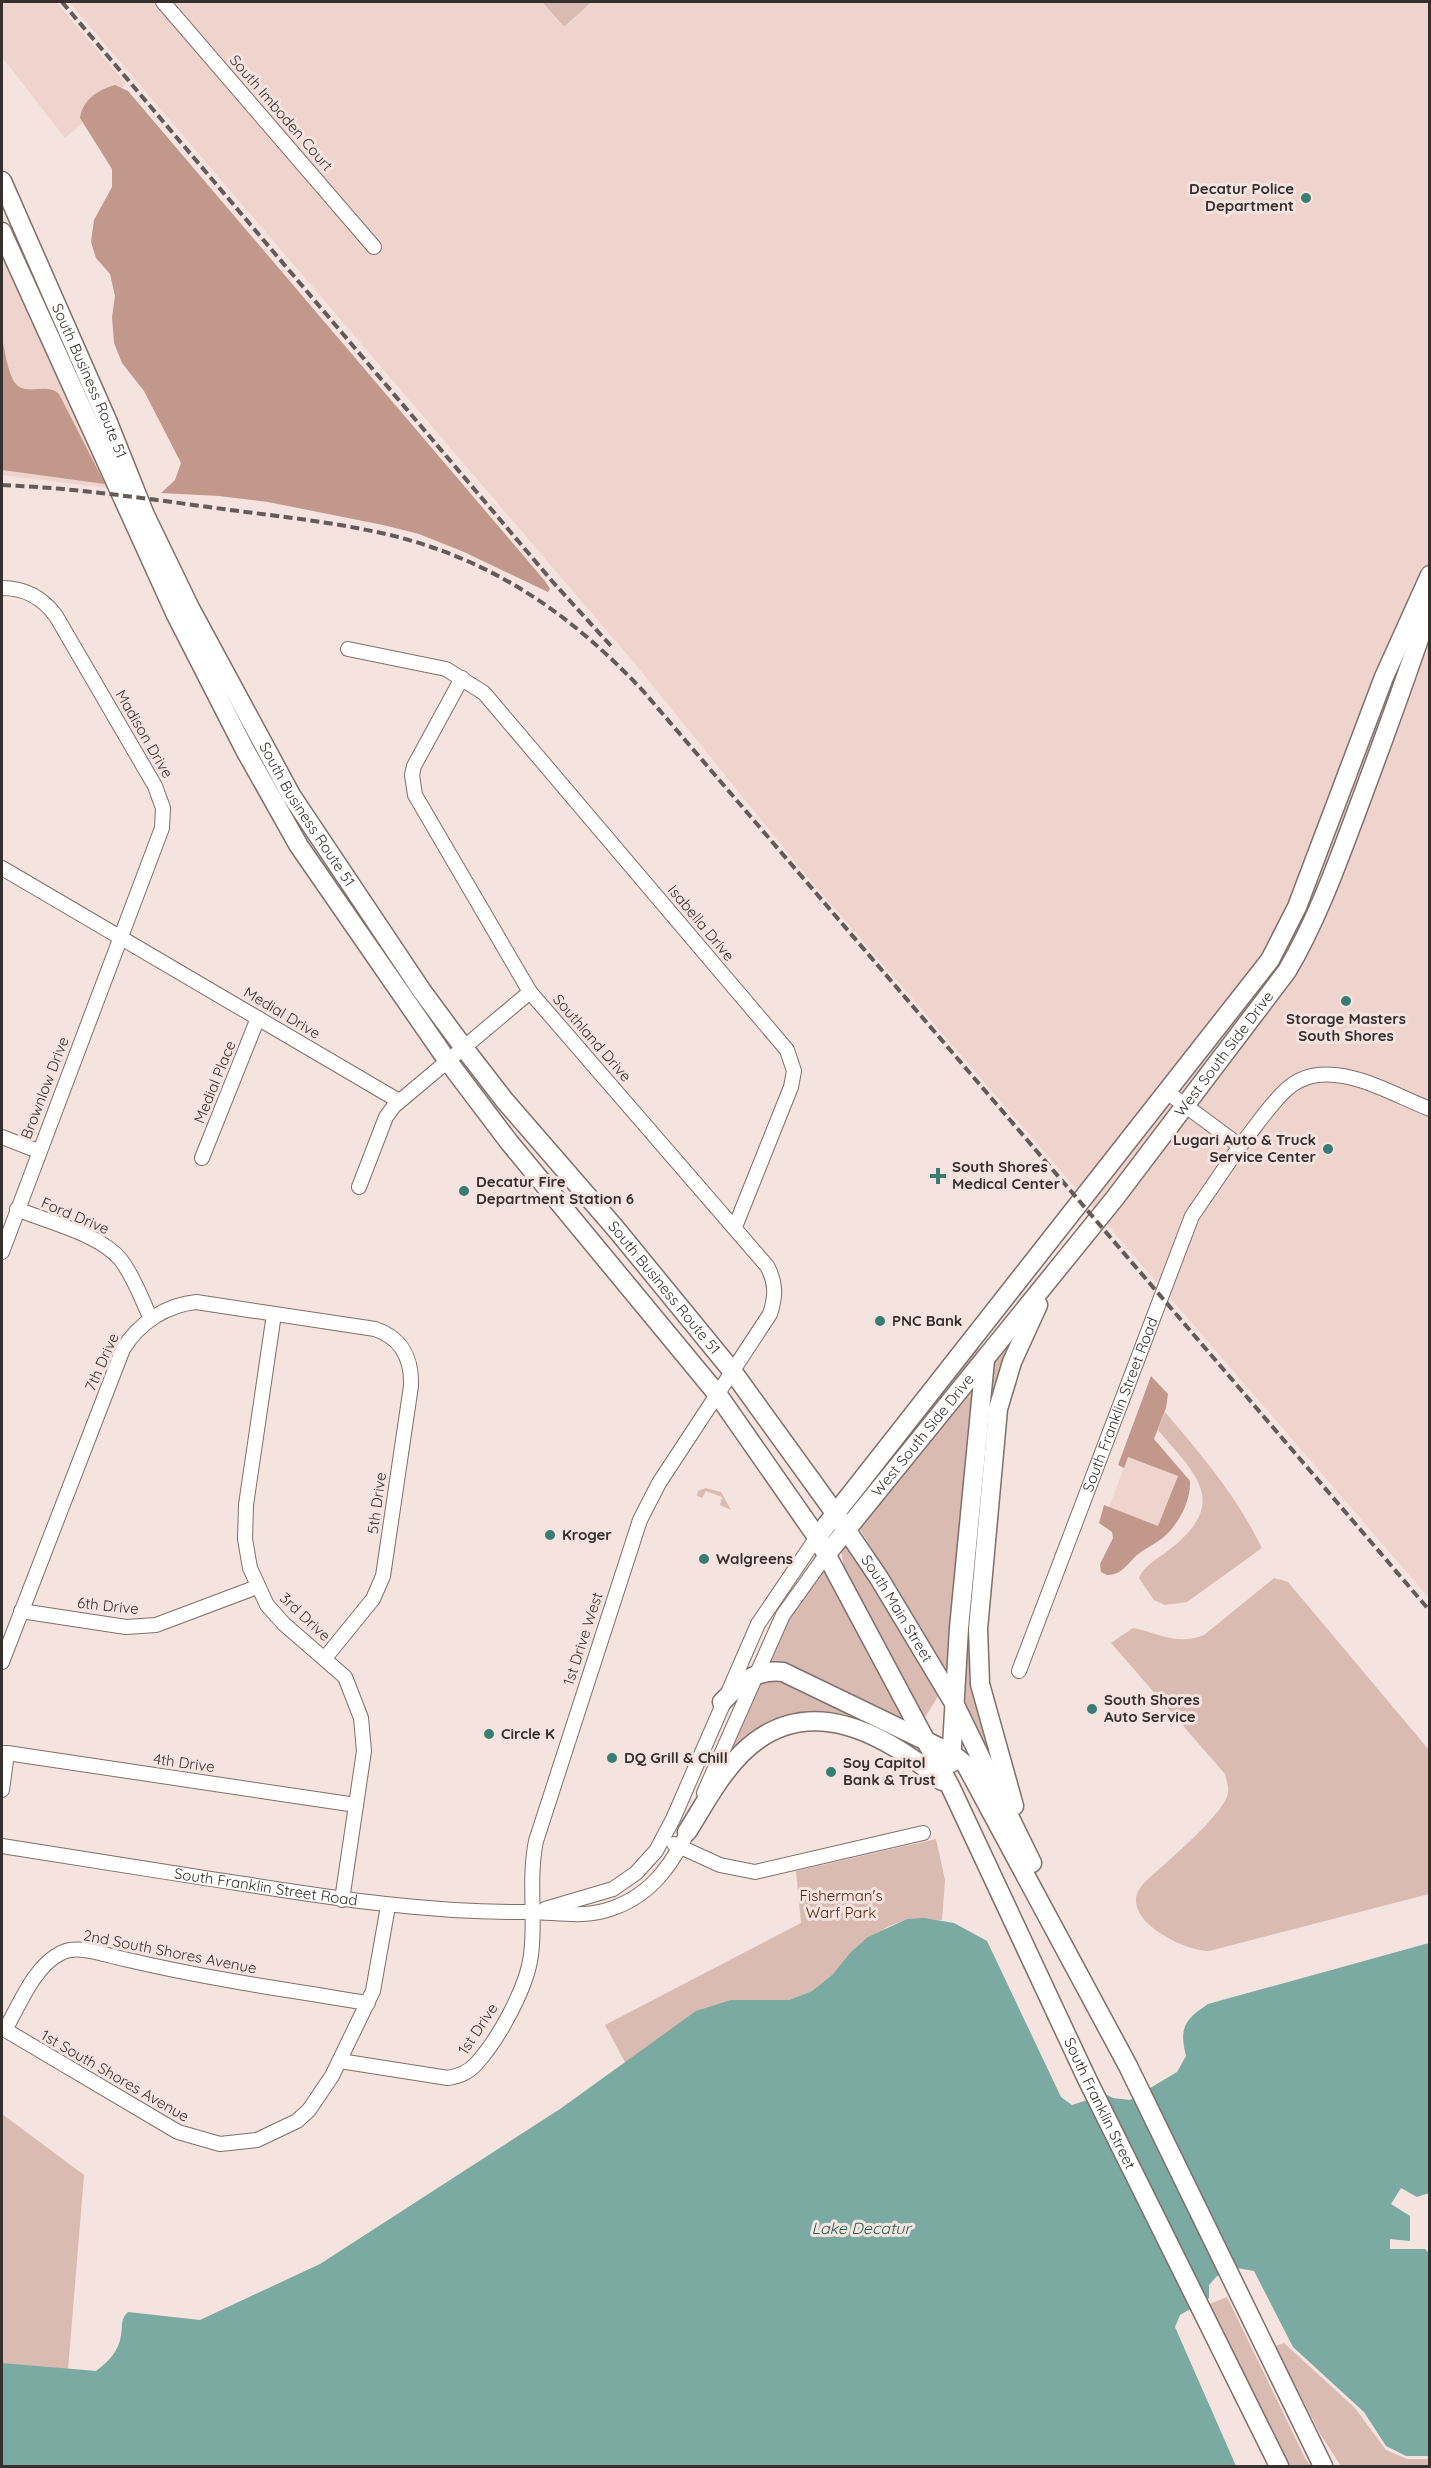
<svg xmlns="http://www.w3.org/2000/svg" width="1431" height="2468" viewBox="0 0 1431 2468" font-family="Quicksand,sans-serif">
  <style>
    .built { fill: #eed4cc }
    .green { fill: #dabbb2 }
    .forest { fill: #c2988c }
    .water { fill: #7aaaa2 }
    .lines { fill: none; stroke-linecap: round; stroke-linejoin: round }
    .minor-casing { stroke: #7f6f6b; stroke-width: 16 }
    .major-casing { stroke: #7f6f6b; stroke-width: 21 }
    .minor { stroke: #fff; stroke-width: 14 }
    .major { stroke: #fff; stroke-width: 18 }
    .rail { stroke: #645b58; stroke-width: 4; stroke-dasharray: 9 4.5; stroke-linecap: butt }
    .poi-dot { fill: #377d73; stroke: #f4e3de; stroke-width: 2 }
    .labels { text-anchor: middle; stroke-width: 6; stroke-linejoin: round; paint-order: stroke }
    .street-label { font-size: 15px; fill: #352f2d; stroke: #f4e3de }
    .poi-label { font-size: 15px; font-weight: bold; fill: #352f2d; stroke: #f4e3de; text-anchor: start }
    .park-label { font-size: 15px; fill: #541f0f; stroke: #f4e3de }
    .water-label { font-size: 16px; font-style: italic; fill: #216259; stroke: #f4e3de }
  </style>
  <rect width="100%" height="100%" fill="#f4e3de"/>
  <!-- built -->
  <g class="built">
    <path d="M2,2H56L126,84L65,138L2,57Z"/>
    <path d="M69,2H541L564,28L593,2H1429V1598L805,874L636,665Z"/>
    <path d="M2,243L47,338L108,488L2,475Z"/>
    <path d="M1128,1457L1178,1476L1158,1526L1109,1507Z"/>
  </g>
  <!-- green -->
  <g class="green">
    <path d="M542,2H592L564,27Z"/>
    <path d="M1030,1308L1010,1355L979,1576L993,1753L985,1749L962,1702L989,1362Z"/>
    <path d="M979,1343L978,1358L869,1494L863,1492Z"/>
    <path d="M977,1375L949,1680L912,1614L858,1526Z"/>
    <path d="M1165,1412C1204,1458 1235,1494 1262,1548L1187,1602L1165,1605L1154,1600L1139,1578C1144,1565 1159,1558 1169,1550C1231,1502 1195,1474 1158,1430Z"/>
    <path d="M706,1488L721,1492L731,1510L720,1505L722,1497L706,1491L702,1498L697,1496L698,1491Z"/>
    <path d="M845,1547L852,1550L940,1693L924,1719L844,1568L841,1550Z"/>
    <path d="M823,1568L904,1717L903,1718L785,1662L766,1661L786,1621Z"/>
    <path d="M1274,1578L1288,1582L1429,1750V1894L1209,1951C1186,1951 1135,1926 1136,1900C1136,1893 1140,1888 1144,1883C1162,1866 1225,1814 1228,1793C1229,1786 1226,1780 1225,1774L1111,1643L1133,1628C1159,1633 1177,1646 1204,1635Z"/>
    <path d="M783,1679L856,1717C808,1703 769,1719 733,1750L731,1748L758,1682Z"/>
    <path d="M936,1839L945,1880L942,1920L907,1919L887,1927L850,1953L832,1975L812,1991L789,2000L762,2001L656,2043L626,2064L605,2025L801,1923L796,1871Z"/>
    <path d="M2,2114L84,2175L68,2370L2,2363Z"/>
    <path d="M1227,2297L1306,2460L1311,2466H1290L1207,2305Z"/>
    <path d="M1284,2343L1355,2408L1386,2450L1407,2459H1429V2466H1341L1319,2432L1275,2346Z"/>
  </g>
  <!-- forest -->
  <g class="forest">
    <path d="M115,85L128,91L545,581L550,589L548,592L464,552L419,534L383,525L268,502L219,496L161,493L175,480L181,463L144,391L122,363L114,343L112,317L115,296L110,274L96,258L91,242L94,220L112,187V169L80,118C83,99 98,90 115,85Z"/>
    <path d="M2,338C5,351 7,368 13,380C24,399 45,381 59,394L105,484L2,470Z"/>
    <path d="M1151,1376L1168,1394L1166,1408L1154,1439L1190,1481C1191,1501 1179,1523 1165,1536C1157,1543 1146,1548 1137,1555C1127,1564 1122,1575 1107,1575L1101,1572L1100,1564L1113,1538L1112,1532L1099,1523L1104,1505L1158,1526L1178,1476L1128,1457L1124,1468L1118,1465Z"/>
  </g>
  <!-- water -->
  <path class="water" d="M924,1918L954,1923L987,1941L1061,2097L1072,2105L1105,2094L1113,2098L1130,2100L1177,2072L1186,2056C1179,2028 1184,2020 1208,2004L1429,1943V2193L1417,2197L1401,2188L1391,2204L1410,2216V2241L1390,2239V2249H1425L1429,2253V2456H1406L1386,2446L1364,2412L1293,2347L1254,2271L1231,2267L1216,2277L1209,2285V2298L1180,2315L1175,2327L1236,2466H2V2363L96,2371C109,2361 119,2351 121,2335C123,2324 120,2320 128,2312L200,2320L320,2264L560,2109L696,2011L731,2000H789L812,1991L832,1975L850,1953L868,1937L907,1919Z"/>
  <g class="lines">
    <!-- minor casing -->
    <g class="minor-casing">
      <g id="minor">
        <path d="M163,2L374,247"/>
        <path d="M2,588C25,588 42,597 56,616L155,786L163,808L162,828L2,1252"/>
        <path d="M348,649L446,669L484,693L787,1050L794,1071L791,1087L735,1227"/>
        <path d="M2,868L399,1101"/>
        <path d="M1167,1092L1240,1146C1255,1128 1269,1105 1287,1089C1326,1053 1389,1093 1430,1109"/>
        <path d="M2,1137L38,1151"/>
        <path d="M202,1158L258,1018"/>
        <path d="M359,1187L386,1117L394,1106L530,992"/>
        <path d="M17,1209C48,1222 100,1234 121,1260C134,1277 142,1300 151,1319"/>
        <path d="M274,1314L246,1505L245,1539L250,1568L267,1605L284,1624L345,1677L361,1718L364,1751L342,1900"/>
        <path d="M21,1611L126,1627L156,1625L257,1587"/>
        <path d="M2,1662L123,1349C139,1323 166,1305 196,1302L375,1329C402,1338 412,1359 411,1386L383,1576L373,1599L325,1658"/>
        <path id="s1" d="M1019,1671L1192,1216L1240,1146"/>
        <path d="M2,1753H7L2,1790"/>
        <path d="M7,1753L356,1805"/>
        <path d="M704,1793L783,1615L826,1555"/>
        <path d="M674,1844L720,1865L755,1872L923,1833"/>
        <path id="s2" d="M2,1846C82,1859 163,1872 244,1884C339,1899 432,1913 528,1912C558,1912 584,1919 613,1908C653,1894 675,1861 691,1824"/>
        <path d="M545,1909L613,1889L636,1873L656,1851L673,1819L758,1624L817,1537"/>
        <path d="M2,2028L178,2132L220,2144L257,2140L297,2121L309,2110L332,2076L373,1991L388,1906"/>
        <path d="M5,2030C19,2006 34,1966 61,1953C78,1944 105,1955 124,1959C204,1978 286,1990 368,2003"/>
        <path d="M340,2061L448,2078C459,2076 468,2073 476,2064C498,2040 527,1988 531,1955C536,1917 528,1880 536,1841L640,1520L659,1483L770,1314C776,1296 776,1282 767,1266L530,992L415,795L412,775L414,766L462,678"/>
      </g>
    </g>
    <!-- major casing -->
    <g class="major-casing">
      <g id="major">
        <path id="s3" d="M2,181L107,420L145,515L190,608L291,795L422,991L464,1048L505,1101L616,1229L733,1372L835,1513L879,1578L954,1703L1032,1863"/>
        <path id="s4" d="M2,232L176,615L245,750L299,846L447,1060L509,1142L718,1395L817,1537L951,1788L1087,2079L1279,2466"/>
        <path d="M817,1537L1270,960L1297,907L1384,677L1430,575"/>
        <path id="s5" d="M826,1555L1115,1198L1287,971C1317,920 1337,864 1358,808C1383,741 1408,674 1430,606"/>
        <path d="M722,1702C740,1683 755,1669 783,1672L951,1753L966,1765L1128,2066L1323,2466"/>
        <path d="M951,1763L959,1628L985,1360"/>
        <path d="M1014,1806L980,1684L978,1629L998,1409L1012,1362L1038,1305"/>
        <path d="M687,1832C704,1805 719,1776 742,1753C807,1689 885,1734 942,1781"/>
      </g>
    </g>
    <!-- minor -->
    <use href="#minor" class="minor"/>
    <!-- major -->
    <use href="#major" class="major"/>
    <!-- rail -->
    <g class="rail">
      <path d="M62,2L552,581L611,646"/>
      <path d="M2,485C76,488 149,499 223,509C283,517 344,523 402,538C501,565 575,618 644,692L1430,1611"/>
    </g>
  </g>
  <!-- markers -->
  <g class="poi-dot">
    <circle cx="1306" cy="198" r="6"/>
    <circle cx="1346" cy="1001" r="6"/>
    <circle cx="1328" cy="1149" r="6"/>
    <path d="M935 1167h6v6h6v6h-6v6h-6v-6h-6v-6h6z"/>
    <circle cx="464" cy="1191" r="6"/>
    <circle cx="880" cy="1321" r="6"/>
    <circle cx="550" cy="1535" r="6"/>
    <circle cx="704" cy="1559" r="6"/>
    <circle cx="1092" cy="1709" r="6"/>
    <circle cx="489" cy="1734" r="6"/>
    <circle cx="612" cy="1758" r="6"/>
    <circle cx="831" cy="1772" r="6"/>
  </g>
  <g class="labels">
    <!-- street labels -->
    <g class="street-label">
      <text transform="translate(281 113) rotate(49)" y="5">South Imboden Court</text>
      <text dy="5" stroke="none"><textPath href="#s3" startOffset="218">South Business Route 51</textPath></text>
      <text transform="translate(144 734) rotate(60)" y="5">Madison Drive</text>
      <text dy="5" stroke="none"><textPath href="#s3" startOffset="704">South Business Route 51</textPath></text>
      <text transform="translate(701 923) rotate(50)" y="5">Isabella Drive</text>
      <text transform="translate(282 1013) rotate(31)" y="5">Medial Drive</text>
      <text transform="translate(592 1038) rotate(49)" y="5">Southland Drive</text>
      <text dy="5" stroke="none"><textPath href="#s5" startOffset="640">West South Side Drive</textPath></text>
      <text transform="translate(215 1082) rotate(-68)" y="5">Medial Place</text>
      <text transform="translate(45 1088) rotate(-69)" y="5">Brownlow Drive</text>
      <text transform="translate(75 1216) rotate(23)" y="5">Ford Drive</text>
      <text dy="5" stroke="none"><textPath href="#s3" startOffset="1298">South Business Route 51</textPath></text>
      <text transform="translate(102 1362) rotate(-66)" y="5">7th Drive</text>
      <text dy="5" stroke="none"><textPath href="#s1" startOffset="285">South Franklin Street Road</textPath></text>
      <text dy="5" stroke="none"><textPath href="#s5" startOffset="154">West South Side Drive</textPath></text>
      <text transform="translate(377 1503) rotate(-82)" y="5">5th Drive</text>
      <text transform="translate(108 1606) rotate(6)" y="5">6th Drive</text>
      <text dy="5" stroke="none"><textPath href="#s3" startOffset="1695">South Main Street</textPath></text>
      <text transform="translate(305 1617) rotate(43)" y="5">3rd Drive</text>
      <text transform="translate(583 1639) rotate(-72)" y="5">1st Drive West</text>
      <text transform="translate(184 1763) rotate(8)" y="5">4th Drive</text>
      <text dy="5" stroke="none"><textPath href="#s2" startOffset="267">South Franklin Street Road</textPath></text>
      <text transform="translate(170 1952) rotate(11)" y="5">2nd South Shores Avenue</text>
      <text transform="translate(478 2029) rotate(-56)" y="5">1st Drive</text>
      <text transform="translate(115 2076) rotate(30)" y="5">1st South Shores Avenue</text>
      <text dy="5" stroke="none"><textPath href="#s4" startOffset="2180">South Franklin Street</textPath></text>
    </g>
    <!-- poi labels -->
    <g class="poi-label">
      <text x="1294" y="194" text-anchor="end">Decatur Police<tspan x="1294" dy="17">Department</tspan></text>
      <text x="1346" y="1024" text-anchor="middle">Storage Masters<tspan x="1346" dy="17">South Shores</tspan></text>
      <text x="1316" y="1145" text-anchor="end">Lugari Auto &amp; Truck<tspan x="1316" dy="17">Service Center</tspan></text>
      <text x="952" y="1172">South Shores<tspan x="952" dy="17">Medical Center</tspan></text>
      <text x="476" y="1187">Decatur Fire<tspan x="476" dy="17">Department Station 6</tspan></text>
      <text x="892" y="1326">PNC Bank</text>
      <text x="562" y="1540">Kroger</text>
      <text x="716" y="1564">Walgreens</text>
      <text x="1104" y="1705">South Shores<tspan x="1104" dy="17">Auto Service</tspan></text>
      <text x="501" y="1739">Circle K</text>
      <text x="624" y="1763">DQ Grill &amp; Chill</text>
      <text x="843" y="1768">Soy Capitol<tspan x="843" dy="17">Bank &amp; Trust</tspan></text>
    </g>
    <!-- park labels -->
    <g class="park-label">
      <text x="841" y="1901">Fisherman's<tspan x="841" dy="17">Warf Park</tspan></text>
    </g>
    <!-- water labels -->
    <g class="water-label">
      <text x="861" y="2234">Lake Decatur</text>
    </g>
  </g>
  <!-- border -->
  <rect width="1431" height="2468" fill="none" stroke="#352f2d" stroke-width="6"/>
</svg>
